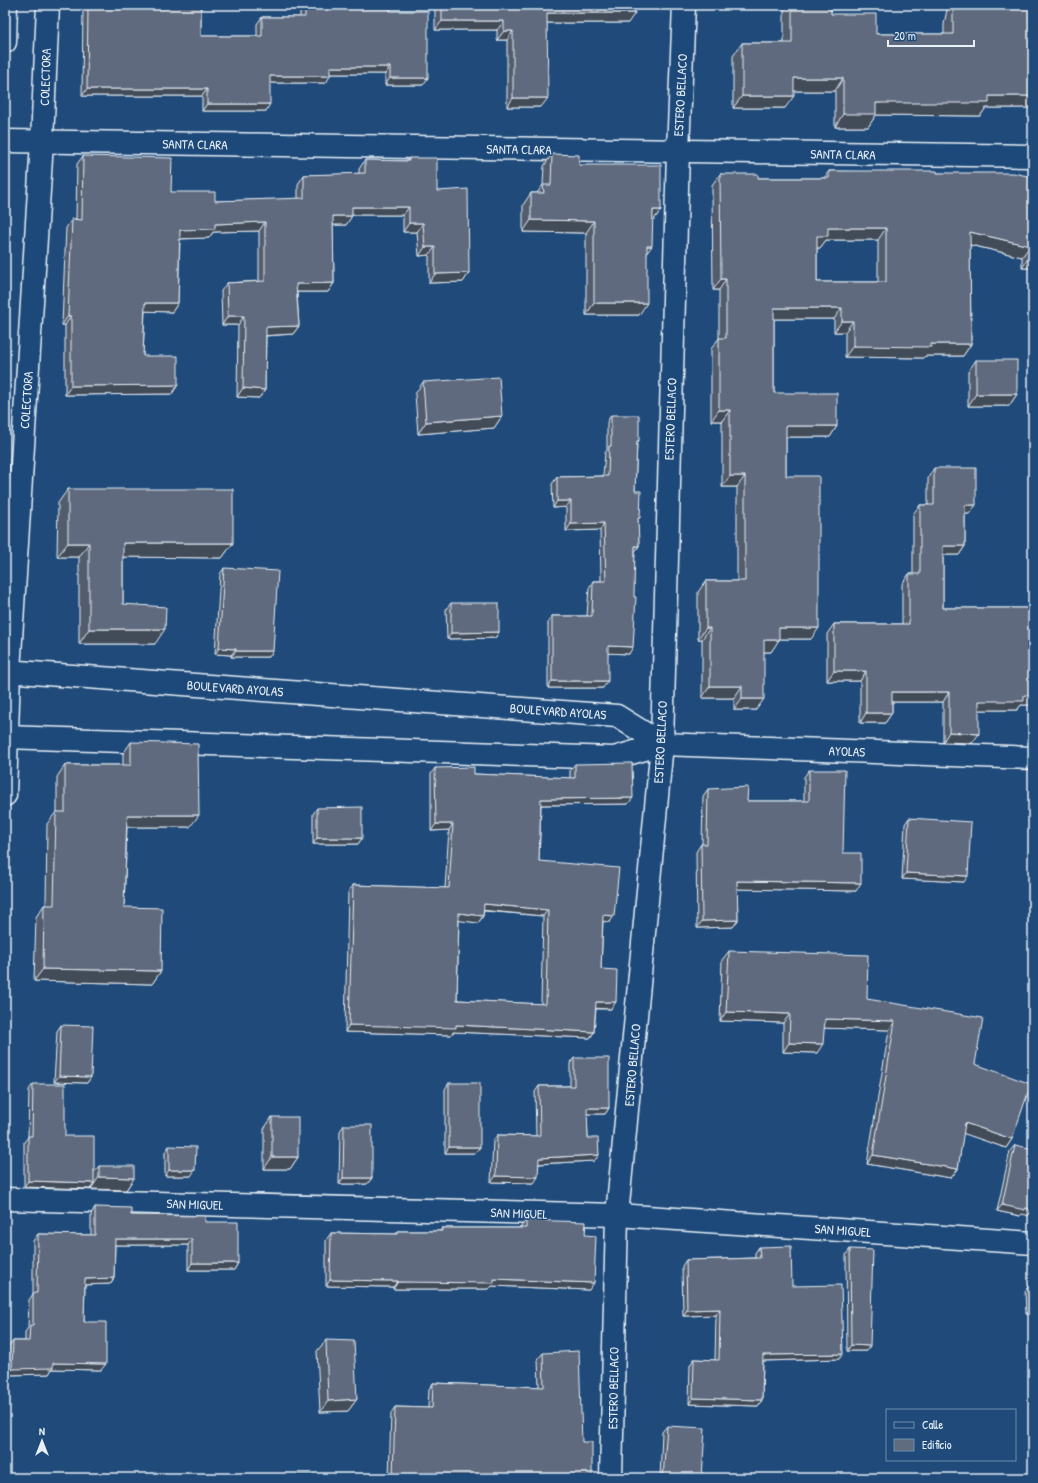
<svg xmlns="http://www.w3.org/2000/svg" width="1038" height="1483" viewBox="0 0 1038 1483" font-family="'Patrick Hand',sans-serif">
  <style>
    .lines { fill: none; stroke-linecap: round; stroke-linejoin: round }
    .minor-casing { stroke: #e8f1f8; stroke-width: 25 }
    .major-casing { stroke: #e8f1f8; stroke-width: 25 }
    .highway-casing { stroke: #e8f1f8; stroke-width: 25 }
    .minor { stroke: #1f4a7a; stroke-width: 22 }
    .major { stroke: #1f4a7a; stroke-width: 22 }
    .highway { stroke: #1f4a7a; stroke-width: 22 }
    .wall { fill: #525c6d; stroke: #e8f1f8; fill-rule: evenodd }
    .shaded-wall { fill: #424b59; stroke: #e8f1f8 }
    .building { fill: #5f6b7f; stroke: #e8f1f8; fill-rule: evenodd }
    .labels { text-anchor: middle; stroke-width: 3; stroke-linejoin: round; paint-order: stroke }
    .street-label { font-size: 13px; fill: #e8f1f8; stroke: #1f4a7a }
  </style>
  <rect width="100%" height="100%" fill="#1f4a7a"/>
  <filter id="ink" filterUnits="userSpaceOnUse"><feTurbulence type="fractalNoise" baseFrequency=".025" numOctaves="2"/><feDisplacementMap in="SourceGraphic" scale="8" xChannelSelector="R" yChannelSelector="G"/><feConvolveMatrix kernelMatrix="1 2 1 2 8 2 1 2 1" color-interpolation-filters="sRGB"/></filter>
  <g filter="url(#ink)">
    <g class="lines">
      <!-- minor casing -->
      <g class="minor-casing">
        <g id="minor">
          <path d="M5,141L1033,156"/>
          <path d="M5,671L617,716L662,744"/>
          <path d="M5,737L614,758L662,744L1033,758"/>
          <path d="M5,1199L617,1215L1033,1243"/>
          <path d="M611,1478L617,1215L662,744L678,151L684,5"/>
        </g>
      </g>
      <!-- major casing -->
      <g class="major-casing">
        <path id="major" d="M5,795L9,671L42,142L48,5"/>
      </g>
      <!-- highway casing -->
      <g class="highway-casing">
        <path id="highway" d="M5,42L6,5"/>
      </g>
      <!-- minor -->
      <use href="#minor" class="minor"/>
      <!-- major -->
      <use href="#major" class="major"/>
      <!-- highway -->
      <use href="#highway" class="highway"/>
    </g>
    <!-- wall -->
    <g class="wall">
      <path d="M83,5H201V36H257V24L262,17H300V5H390V11L423,85H385V74H330L326,83H270L266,111H202V96H82Z"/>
      <path d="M435,5H635L628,23H547L541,107H507V40H497V30H435Z"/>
      <path d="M784,5H831V14L876,34H944V24L948,5H1033V108H986L980,116L876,115L868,127H835V91H794L785,108H733V56L742,43H784Z"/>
      <path d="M552,154L579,165L661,210L652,222L647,252L639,315H586V233L523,232V205L531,193H537L543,185L544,166Z"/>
      <path d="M83,156L171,192L215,201L298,199V184L304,175L359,174V169L365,160L407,161L409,158L437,191L469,273L463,282L429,283V255L419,256L417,232H403V215H352L346,225H333L334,283L328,292H297L299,326L293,334L266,336L265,390L259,398L237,397L238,325H222L221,291L227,283L259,281V231L213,232L209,238L180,239L178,303L172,312L145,311L143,356L172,394L65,395V325H62L66,228L72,219H76L77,164Z"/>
      <path d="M829,171L937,173L1033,177V268H1022V257L970,245L971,344L963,356H925L923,358L845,357V332H834V319H774V393L837,426L830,437H786V476L811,639H779L771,652H764L756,710H734V698H702V639H698V592L706,581H737V487H722V421H711V349L719,338V290H713L712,185L720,174L758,178H824ZM826,240H878V282H817V248H820Z"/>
      <path d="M976,360L1017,394L1009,406H968V372Z"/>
      <path d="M423,382L502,416L494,428L418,434L415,394Z"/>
      <path d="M611,415L639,441L637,443L635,491L638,521L639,546L635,551L629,654L608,653L603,688H548V623L552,616H587L589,588L593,581H601L600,530L566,531V507L553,508L552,484L557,477L603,476L605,453L607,450V422Z"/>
      <path d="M934,468L969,514H965V546L959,555H943V608H1033V705H1021L1017,710H979L972,743L943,742V702H892V713L885,723H860V681H827V634L834,624H902V584L909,574H913V514L920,505H928V478Z"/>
      <path d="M68,489L233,543L222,558L123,557V604L155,644H79V557H57L58,503Z"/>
      <path d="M224,568L273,651L269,657H231V655L215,654L220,574Z"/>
      <path d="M451,603L499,632L495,638L447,639L446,609Z"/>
      <path d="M131,742L190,827H127L124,907L161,971L152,984L34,981L36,917L44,905H46L47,824L56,812H57V777L65,765H123V754Z"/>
      <path d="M575,764L628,804L541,805L539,861L610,922L603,921L601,969L611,1009H596L594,1032L590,1038L453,1032L451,1035L345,1032L348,892L353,885L445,888L449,830L431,831V774L435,768L474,774L570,778V770ZM484,911L543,916L541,1004L457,1000L459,920L478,923L483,916Z"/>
      <path d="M809,770L843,853L856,891L737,889L738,920L733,927L697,928L696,852L701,844H702L703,796L708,789L747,801H804V777Z"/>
      <path d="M317,808L362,838L358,844H313V814Z"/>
      <path d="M909,818L964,882L902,879L905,824Z"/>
      <path d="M1033,845V876H1032Z"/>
      <path d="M729,951L867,999L975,1064L1012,1139L1006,1148L963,1133L958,1169L951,1178L867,1164L889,1030L824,1028L817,1053L783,1052V1023L720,1021L722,960Z"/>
      <path d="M61,1025L91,1077L87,1083L54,1082L57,1031Z"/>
      <path d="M574,1058L609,1108L605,1114H587L588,1138L599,1155L594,1161L539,1164L534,1183L491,1182L493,1141L497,1135L536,1136L535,1092L539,1086H570V1064Z"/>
      <path d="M449,1083L480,1147L475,1153H445V1089Z"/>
      <path d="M33,1084L65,1136L94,1172L99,1166L134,1178L126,1190L91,1189V1188L90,1189L24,1187V1142L28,1137L29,1090Z"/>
      <path d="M272,1117L298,1157L290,1169H264V1129Z"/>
      <path d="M344,1125L372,1178L367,1184H339L340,1131Z"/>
      <path d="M1015,1145L1022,1214L1020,1216L997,1211L1010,1151Z"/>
      <path d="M169,1146L191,1176H165V1152Z"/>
      <path d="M95,1207L131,1215L205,1222L238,1263L234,1270H188V1245H115L114,1278L110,1284L85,1285L84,1322L101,1370L52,1369L49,1374L7,1375L8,1347L13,1341H25V1332L28,1328L29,1300L33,1294V1241L38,1234L91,1235V1214Z"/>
      <path d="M526,1220L585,1235L589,1290L492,1286L489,1289H393V1287L326,1286V1240L331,1233L396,1234L398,1231H440L442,1228H521V1227Z"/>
      <path d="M759,1247L792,1286L839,1359L763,1361L762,1400L758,1406L689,1404L690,1365L694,1359L715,1360L716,1315L683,1316L682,1266L686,1260L755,1258V1253Z"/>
      <path d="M850,1249L866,1351H847L846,1255Z"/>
      <path d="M1033,1280V1314H1026L1025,1291Z"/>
      <path d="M326,1340L357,1399L348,1411L320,1412L317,1351Z"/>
      <path d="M543,1353L582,1442L592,1478H389L391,1413L395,1407L428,1408L429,1389L433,1383L539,1387L538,1359Z"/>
      <path d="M667,1426L702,1478H660L662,1432Z"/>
    </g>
    <!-- shaded-wall -->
    <g class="shaded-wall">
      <path d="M547,13H635L628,23H540Z"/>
      <path d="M442,21H504L497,30H435Z"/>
      <path d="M504,31H513L507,40H497Z"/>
      <path d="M330,67H390L385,74H326Z"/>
      <path d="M270,76H330L326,83H266Z"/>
      <path d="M390,78H428L423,85H385Z"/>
      <path d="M794,78H843L835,91H785Z"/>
      <path d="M87,89H207L202,96H82Z"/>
      <path d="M742,96H794L785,108H733Z"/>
      <path d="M989,96H1033V108H986L980,116L876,115L868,127H835L843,114L876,103Z"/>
      <path d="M513,98H548L541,107H507Z"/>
      <path d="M207,104H270L266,111H202Z"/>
      <path d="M352,207H409L403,215H346Z"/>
      <path d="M653,210H661L652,222Z"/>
      <path d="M333,216H352L346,225H327Z"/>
      <path d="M531,220L594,221L586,233L523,232Z"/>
      <path d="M265,222L259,231L213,232L209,238L174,239L180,230L215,224Z"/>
      <path d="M409,223H423L417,232H403Z"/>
      <path d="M828,228H886L878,240H826L820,248H809L817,236Z"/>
      <path d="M970,232L1030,246L1022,257L962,243Z"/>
      <path d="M647,246H652L643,258Z"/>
      <path d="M425,247H435L429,255L419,256Z"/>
      <path d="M1030,256H1033V268H1022Z"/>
      <path d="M469,273L463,282L429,283L435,274Z"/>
      <path d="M721,279H726L719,290H713Z"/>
      <path d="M334,283L328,292H290L296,284Z"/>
      <path d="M145,303H178L172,312L139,311Z"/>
      <path d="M594,303H647L639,315H586Z"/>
      <path d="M774,308H842L834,319H766Z"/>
      <path d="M68,316H71L65,325H62Z"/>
      <path d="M228,316H244L238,325H222Z"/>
      <path d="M842,321H853L845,332H834Z"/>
      <path d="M299,326L293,334L260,336L266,327Z"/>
      <path d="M931,344H971L963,356H925L923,358L845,357L853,346Z"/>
      <path d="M178,385L172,394L65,395L71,386Z"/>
      <path d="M243,388L265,390L259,398L237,397Z"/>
      <path d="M976,394H1017L1009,406H968Z"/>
      <path d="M719,410H730L722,421H711Z"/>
      <path d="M502,416L494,428L418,434L426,422Z"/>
      <path d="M786,426H837L830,437H778Z"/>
      <path d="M730,476H745L737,487H722Z"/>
      <path d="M557,501H571L566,507L553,508Z"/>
      <path d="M965,505H976L969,514H959Z"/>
      <path d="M604,523L600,530L566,531L571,524Z"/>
      <path d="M68,543H89L79,557H57Z"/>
      <path d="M123,543H233L222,558L113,557Z"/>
      <path d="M635,546H639L634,553Z"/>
      <path d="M943,546H965L959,555H936Z"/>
      <path d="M706,628H710L702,639H698Z"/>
      <path d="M779,628H819L811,639H771Z"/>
      <path d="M89,629H165L155,644H79Z"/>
      <path d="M499,632L495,638L447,639L451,633Z"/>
      <path d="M764,640H779L771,652H756Z"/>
      <path d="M608,646L633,647L629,654L603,653Z"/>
      <path d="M219,648L236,649L231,655L215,654Z"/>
      <path d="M236,651H273L269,657H231Z"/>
      <path d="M834,671H866L860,681H827Z"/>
      <path d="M552,681H608L603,688H548Z"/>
      <path d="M710,686H742L734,698H702Z"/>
      <path d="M892,692H949L943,702H885Z"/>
      <path d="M1024,695L1033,696V705H1021L1017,710H972L979,701Z"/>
      <path d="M742,699H764L756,710H734Z"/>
      <path d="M866,713H892L885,723H860Z"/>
      <path d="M949,732L979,734L972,743L943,742Z"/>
      <path d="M633,798L628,804L536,805L541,799Z"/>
      <path d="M127,815H199L190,827H118Z"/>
      <path d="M436,824H453L449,830L431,831Z"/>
      <path d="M317,838H362L358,844H313Z"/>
      <path d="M906,873L968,876L964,882L902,879Z"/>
      <path d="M737,881L861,883L856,891L732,889Z"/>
      <path d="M484,904L548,910L543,916L480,910Z"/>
      <path d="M459,913L483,916L478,923L454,920Z"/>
      <path d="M603,915L614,916L610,922L598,921Z"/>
      <path d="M738,920L733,927L697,928L702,921Z"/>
      <path d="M43,969L161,971L152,984L34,981Z"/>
      <path d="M596,1002H616L611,1009L591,1008Z"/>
      <path d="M726,1012L790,1014L783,1023L720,1021Z"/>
      <path d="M825,1019L895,1021L889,1030L818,1028Z"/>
      <path d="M349,1025H456L594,1032L590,1038L453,1032L451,1035L345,1032Z"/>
      <path d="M789,1043L823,1044L817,1053L783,1052Z"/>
      <path d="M59,1076L91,1077L87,1083L54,1082Z"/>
      <path d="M587,1108H609L605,1114H583Z"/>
      <path d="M965,1123L1012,1139L1006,1148L959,1132Z"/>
      <path d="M449,1147H480L475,1153H445Z"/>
      <path d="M599,1155L594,1161L535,1164L539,1158Z"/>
      <path d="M873,1155L958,1169L951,1178L867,1164Z"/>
      <path d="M272,1157H298L290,1169H264Z"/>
      <path d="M169,1170H195L191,1176H165Z"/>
      <path d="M496,1176L538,1177L534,1183L491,1182Z"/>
      <path d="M99,1177L134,1178L126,1190L91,1189Z"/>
      <path d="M343,1178H372L367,1184H339Z"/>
      <path d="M28,1181L94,1183L90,1189L24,1187Z"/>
      <path d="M1002,1205L1025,1208L1033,1210V1217L1022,1214L1020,1216L997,1211Z"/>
      <path d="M115,1239H192L188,1245H111Z"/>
      <path d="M192,1263H238L234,1270H188Z"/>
      <path d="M114,1278L110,1284L80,1285L85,1279Z"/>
      <path d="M494,1279L594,1283L589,1290L492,1286L489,1289H393L398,1282Z"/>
      <path d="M330,1280L398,1281L393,1287L326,1286Z"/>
      <path d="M1033,1304V1314H1026Z"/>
      <path d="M720,1309L716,1315L683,1316L687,1310Z"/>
      <path d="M851,1345L870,1346L866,1351H847Z"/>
      <path d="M843,1354L839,1359L759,1361L763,1355Z"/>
      <path d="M53,1363L106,1364L101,1370L52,1369L49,1374L7,1375L12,1369Z"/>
      <path d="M693,1398L762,1400L758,1406L689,1404Z"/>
      <path d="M357,1399L348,1411L320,1412L328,1401Z"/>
    </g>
    <!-- building -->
    <g class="building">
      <path d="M88,5H201V36H262V17H305V5H390V11H428V78H390V67H330V76H270V104H207V89H87Z"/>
      <path d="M442,5H635V13H547L548,98H513V31H504V21H442Z"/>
      <path d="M792,5H831V14H876V34H953V11L954,5H1033V96H989V103H876V114H843V78H794V96H742V43H792Z"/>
      <path d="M552,154L579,155V165H661V210H653L652,246H647V303H594V221L531,220V193H544L543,185H551Z"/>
      <path d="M83,156L172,158L171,192H215V201L304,198V175L365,173V160L409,161V158H437V191L468,189L469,273L435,274V247H425L423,223H409V207H352V216H333L334,283L296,284L299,326L266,327L265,390L243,388L244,316H228L227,283L265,281V222L215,224V229L180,230L178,303H145L143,356H178V385L71,386V316H68L72,219L82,220Z"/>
      <path d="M829,171H937V173H1013L1033,177V256H1030V246L970,232L971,344H931V347L853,346V321H842V308H774V393H837V426H786V476H819V628H779V640H764V699H742V686H710V628H706V581H745V476H730V410H719V338H726V279H721L720,174H758V178H829ZM828,228H886V282H817V236H828Z"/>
      <rect x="976" y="360" width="41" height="34"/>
      <path d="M499,377L502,416L426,422L423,382Z"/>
      <path d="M611,415H639V441H637L635,491H641L640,518H638L639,546H635L634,597H636L633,647L608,646V681H552V616H592L593,581H606L604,523L571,524V501H557V477L608,476L609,446H611Z"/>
      <path d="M934,468H976V505H965V546H943V608H1033V696L1024,695V701H979V734L949,732V692H892V713H866V671H834V624H909V574H920V505H934Z"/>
      <path d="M68,489H233V543H123V604L166,607L165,629H89V543H68Z"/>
      <path d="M224,568L278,571L273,651H236V649L219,648Z"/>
      <path d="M451,603H499V632L451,633Z"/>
      <path d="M131,742L198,744L199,815H127L124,907L162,908L161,971L43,969L44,905H54L56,812H65V765H131Z"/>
      <path d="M632,763L633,798L541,799L539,861L619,868L614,916L603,915L601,969L617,970L616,1002H596L594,1032L456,1025V1028L349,1025L353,885L449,888L453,824H436L435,768L474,767V774L575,778V764ZM484,904L548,910L546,1004L457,1000L459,913L483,916Z"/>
      <path d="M809,770H845L843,853H861V883L737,881L738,920L702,921L701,844H707L708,789L748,787L747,801H809Z"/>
      <path d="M362,807V838H317V808Z"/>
      <path d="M909,818L971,822L968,876L906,873Z"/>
      <path d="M729,951L868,955L867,999L983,1018L975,1064L1031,1084L1012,1139L965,1123L958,1169L873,1155L895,1021L825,1019L823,1044L789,1043L790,1014L726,1012Z"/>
      <path d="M61,1025L93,1026L91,1077L59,1076Z"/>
      <path d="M574,1058H609V1108H587L588,1138H598L599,1155L539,1158L538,1177L496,1176L497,1135L540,1136L539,1086H574Z"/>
      <rect x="449" y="1083" width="31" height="64"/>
      <path d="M33,1084H65V1136H94V1183L28,1181V1136H32Z"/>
      <rect x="272" y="1117" width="26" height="40"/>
      <path d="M344,1125H372V1178H343Z"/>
      <path d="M1015,1145L1033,1149V1210L1025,1208V1210L1002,1205Z"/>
      <path d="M169,1146L196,1147L195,1170H169Z"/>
      <path d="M99,1166H134V1178L99,1177Z"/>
      <path d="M95,1207L131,1208V1215L205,1216V1222H238V1263H192V1239H115L114,1278L85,1279L84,1322H106V1364L53,1363V1368L12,1369L13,1341H29L30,1325H33V1293H37L38,1234L95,1235Z"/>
      <path d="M526,1220L586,1222L585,1235L596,1236L594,1283L494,1279V1283L398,1282V1281L330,1280L331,1233L398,1234V1231H442V1228H526Z"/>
      <path d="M791,1246L792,1286L841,1285L843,1354L763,1355L762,1400L693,1398L694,1359L719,1360L720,1309L687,1310L686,1260L760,1258L759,1247Z"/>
      <path d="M850,1249L873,1250L870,1346L851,1345Z"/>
      <path d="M326,1340L354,1341L357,1399L328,1401Z"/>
      <path d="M579,1351L582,1442H592V1478H393L395,1407L432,1408L433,1383L544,1387L543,1353Z"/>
      <path d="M667,1426L705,1428L702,1478H663Z"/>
      <rect x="204" y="1475" width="152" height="3"/>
    </g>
  </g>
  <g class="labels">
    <!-- street labels -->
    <g class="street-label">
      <text transform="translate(45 77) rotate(-88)" y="5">COLECTORA</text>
      <text transform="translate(680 95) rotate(-87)" y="5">ESTERO BELLACO</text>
      <text transform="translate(195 144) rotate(1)" y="5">SANTA CLARA</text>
      <text transform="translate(519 149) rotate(1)" y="5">SANTA CLARA</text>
      <text transform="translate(843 154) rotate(1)" y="5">SANTA CLARA</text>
      <text transform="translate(26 400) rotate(-86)" y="5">COLECTORA</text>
      <text transform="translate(670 419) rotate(-88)" y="5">ESTERO BELLACO</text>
      <text transform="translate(235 688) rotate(4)" y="5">BOULEVARD AYOLAS</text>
      <text transform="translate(558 711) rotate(4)" y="5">BOULEVARD AYOLAS</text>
      <text transform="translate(660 742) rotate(-87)" y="5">ESTERO BELLACO</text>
      <text transform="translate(847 751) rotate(2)" y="5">AYOLAS</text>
      <text transform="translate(632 1065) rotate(-85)" y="5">ESTERO BELLACO</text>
      <text transform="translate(195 1204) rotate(2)" y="5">SAN MIGUEL</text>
      <text transform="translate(519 1213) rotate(2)" y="5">SAN MIGUEL</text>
      <text transform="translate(843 1230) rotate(4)" y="5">SAN MIGUEL</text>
      <text transform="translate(613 1388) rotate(-89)" y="5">ESTERO BELLACO</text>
    </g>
  </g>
  <!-- margin -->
  <rect width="1038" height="1483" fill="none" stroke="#1f4a7a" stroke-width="20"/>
  <rect x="10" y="10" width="1018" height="1463" fill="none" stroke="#e8f1f8" stroke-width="1.5" filter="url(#ink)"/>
  <!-- legend -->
  <rect x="886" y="1409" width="130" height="52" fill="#1f4a7a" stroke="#6f8dac"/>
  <rect x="894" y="1422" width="20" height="6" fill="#1f4a7a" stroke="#6f8dac"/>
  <text x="922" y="1429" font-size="12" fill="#e8f1f8">Calle</text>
  <rect x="894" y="1439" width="20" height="12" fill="#5f6b7f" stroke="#6f8dac"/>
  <text x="922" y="1449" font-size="12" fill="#e8f1f8">Edificio</text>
  <!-- north arrow -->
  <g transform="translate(42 1441)" stroke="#1f4a7a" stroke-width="3" paint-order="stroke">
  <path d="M0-3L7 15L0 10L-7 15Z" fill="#e8f1f8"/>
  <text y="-6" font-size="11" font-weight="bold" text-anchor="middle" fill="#e8f1f8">N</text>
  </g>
  <!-- scale -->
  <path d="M888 40v6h86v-6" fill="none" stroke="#e8f1f8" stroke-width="2"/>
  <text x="894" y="40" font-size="12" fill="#e8f1f8" stroke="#1f4a7a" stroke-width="3" paint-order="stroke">20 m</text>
</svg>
